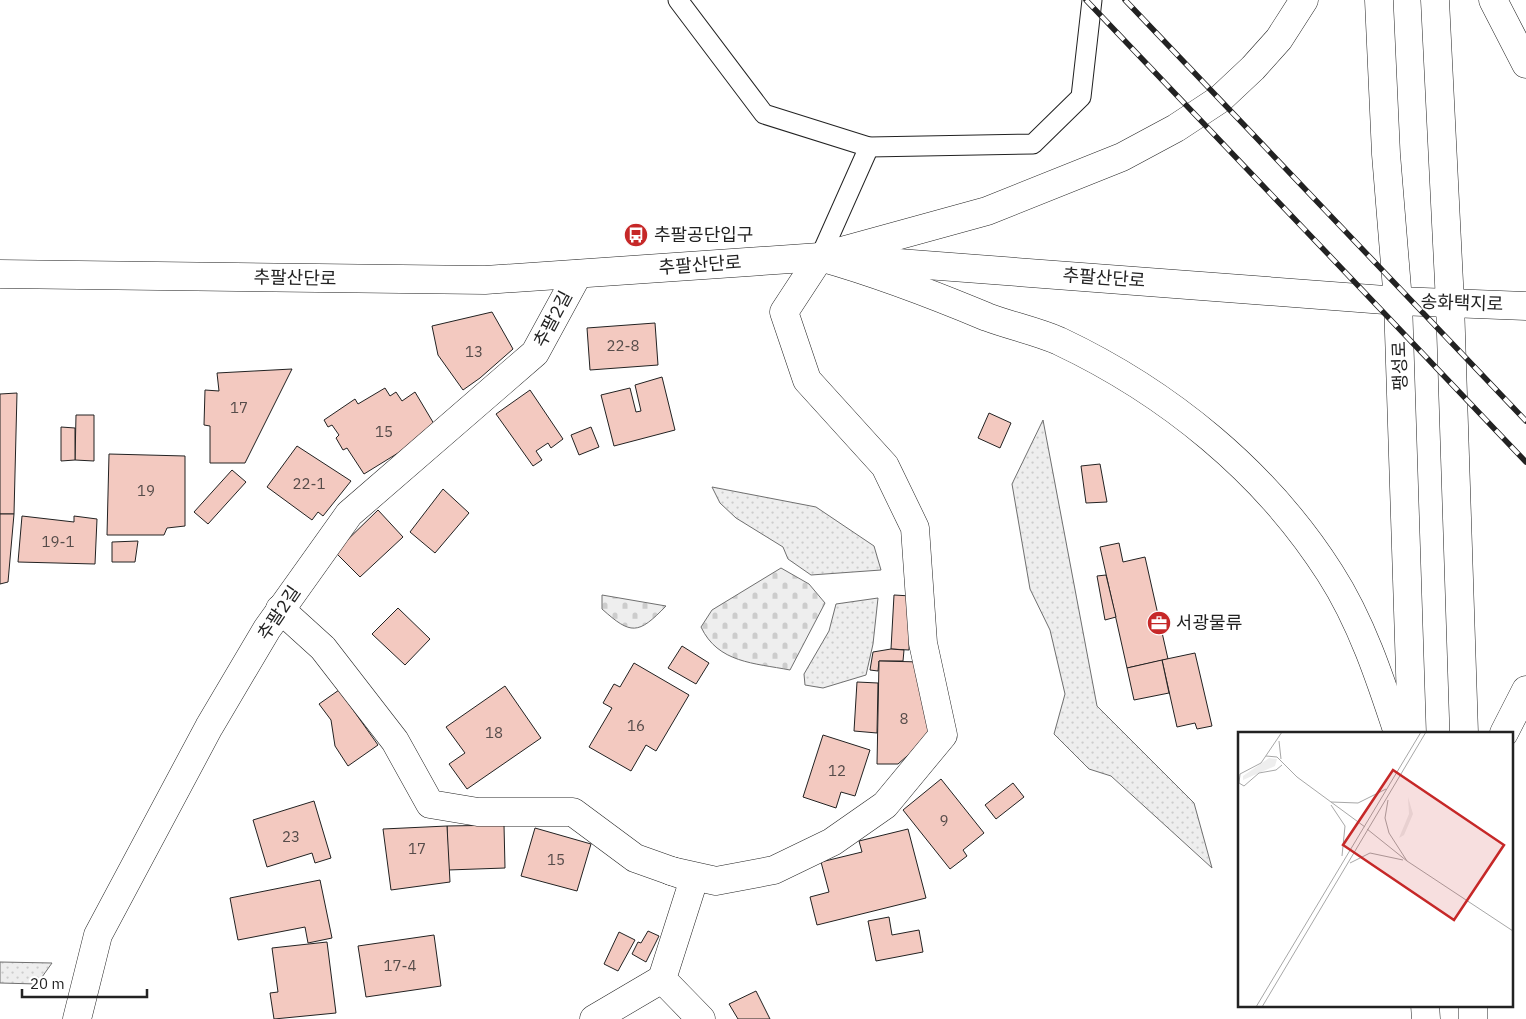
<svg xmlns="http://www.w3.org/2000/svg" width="1526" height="1019" viewBox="0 0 1526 1019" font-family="'IBM Plex Sans','Noto Sans KR',sans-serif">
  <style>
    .grass { fill: url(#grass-dots); stroke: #6f6f6f }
    .cemetery { fill: url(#cemetery-stones); stroke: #6f6f6f }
    .building { fill: #f3c9c0; stroke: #222 }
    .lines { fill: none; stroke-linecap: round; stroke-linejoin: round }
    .service-casing { stroke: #222; stroke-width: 21 }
    .minor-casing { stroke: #222; stroke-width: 29 }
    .tertiary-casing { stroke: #222; stroke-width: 29 }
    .secondary-casing { stroke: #222; stroke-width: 29 }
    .primary-casing { stroke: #222; stroke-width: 29 }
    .service { stroke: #fff; stroke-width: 19 }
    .minor { stroke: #fff; stroke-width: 28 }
    .tertiary { stroke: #fff; stroke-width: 28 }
    .secondary { stroke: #fff; stroke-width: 28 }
    .primary { stroke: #fff; stroke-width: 28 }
    .rail-casing { stroke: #222; stroke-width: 5.5 }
    .rail { stroke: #fff; stroke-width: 4; stroke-dasharray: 11; stroke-linecap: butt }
    .labels { text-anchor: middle; stroke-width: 4; stroke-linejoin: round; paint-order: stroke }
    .number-label { font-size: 15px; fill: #564c4a }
    .poi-label { font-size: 18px; fill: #222; stroke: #fff; text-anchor: start }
    .street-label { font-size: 18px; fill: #222; stroke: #fff }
    .inset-road { fill: none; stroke: #a7a7a7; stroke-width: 1 }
    .view { fill: #c62828; fill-opacity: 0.15; stroke: #c62828; stroke-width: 2.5 }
    .inset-edge { fill: none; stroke: #222; stroke-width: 2.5 }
  </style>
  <defs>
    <pattern id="grass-dots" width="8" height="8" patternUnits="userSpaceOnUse" patternTransform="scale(1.25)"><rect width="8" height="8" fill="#eee"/><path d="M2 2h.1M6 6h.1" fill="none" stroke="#ccc" stroke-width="1.8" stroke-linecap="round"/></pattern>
    <pattern id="cemetery-stones" width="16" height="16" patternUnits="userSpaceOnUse" patternTransform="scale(1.25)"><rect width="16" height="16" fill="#eee"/><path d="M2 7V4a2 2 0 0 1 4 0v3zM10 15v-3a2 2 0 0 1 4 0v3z" fill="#ccc"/></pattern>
  </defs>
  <rect width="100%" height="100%" fill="#fff"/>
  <!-- grass -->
  <g class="grass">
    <path d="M1043,420L1097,706L1194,803L1212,868L1111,776L1089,769L1054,734L1065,694L1050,630L1030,589L1012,484Z"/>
    <path d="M712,487L816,507L874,546L881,570L811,575L788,559L783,547L736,518L720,503Z"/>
    <path d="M878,598L873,644L866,675L823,688L805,685L804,674L829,631L836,604Z"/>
    <path d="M0,962L52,963L37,984L0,983Z"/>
  </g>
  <!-- cemetery -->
  <g class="cemetery">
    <path d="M781,568L809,584L825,603L790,670C754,663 718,663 701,627L712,610Z"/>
    <path d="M602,595L666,606C638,635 631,635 602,609Z"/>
  </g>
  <!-- building -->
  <g class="building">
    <path d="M492,312L513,349L480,378L463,390L438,355L432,326Z"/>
    <path d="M655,323L658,365L590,370L587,328Z"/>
    <path d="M292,369L245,463H210V426L204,425L205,390L219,391L217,373Z"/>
    <path d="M662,377L675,430L614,446L601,395L630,388L636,412L641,411L635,385Z"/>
    <path d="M385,388L390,396L396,392L402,401L415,392L437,429L364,474L347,448L343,450L336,438L339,435L332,425L328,427L324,420L355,399L358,404Z"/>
    <path d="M530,390L563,439L551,448L548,443L536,451L542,460L533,466L496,414Z"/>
    <path d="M17,393L14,514H0V394Z"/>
    <path d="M989,413L1011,423L1000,448L978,438Z"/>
    <path d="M76,415H94V461L75,460Z"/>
    <path d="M61,427L75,428V460L61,461Z"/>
    <path d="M591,427L599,447L579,455L571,435Z"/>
    <path d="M297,446L351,481L323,516L318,512L312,520L267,487Z"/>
    <path d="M109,454L185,456V526L167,528L164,535H107Z"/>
    <path d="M1100,464L1107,502L1086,503L1081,466Z"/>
    <path d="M232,470L246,482L208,524L194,512Z"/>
    <path d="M443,489L469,513L435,553L410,532Z"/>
    <path d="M378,510L403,537L360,577L335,552Z"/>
    <path d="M0,514H14L8,582L0,584Z"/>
    <path d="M22,516L74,522V516L97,519L95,564L18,562Z"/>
    <path d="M138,541L135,562H112V542Z"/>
    <path d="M1119,543L1123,562L1145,557L1168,659L1127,668L1100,547Z"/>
    <path d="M1106,575L1116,617L1105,620L1097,576Z"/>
    <path d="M894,595L911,596L909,650L891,649Z"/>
    <path d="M398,608L430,639L405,665L372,634Z"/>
    <path d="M682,646L709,663L696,684L668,668Z"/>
    <path d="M891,649L904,650L903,661H879L878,671L870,670L873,652Z"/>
    <path d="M1195,653L1212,726L1197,729L1195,723L1177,727L1162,660Z"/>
    <path d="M1162,660L1169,693L1134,700L1127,668Z"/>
    <path d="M879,661L922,662L931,735L898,764H877Z"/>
    <path d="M634,663L689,695L656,751L646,745L631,771L589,747L612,708L603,703L614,684L620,687Z"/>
    <path d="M857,682L878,683L877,733L854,731Z"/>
    <path d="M505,686L541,738L467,789L449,764L465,753L446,727Z"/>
    <path d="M339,690L378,745L348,766L335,746L331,720L319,704Z"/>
    <path d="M823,735L870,750L855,796L841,792L836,808L803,797Z"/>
    <path d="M941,779L984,833L963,850L967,856L950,869L903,810Z"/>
    <path d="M1013,783L1024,797L996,819L985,805Z"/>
    <path d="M314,801L331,858L315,863L312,853L267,867L253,820Z"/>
    <path d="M504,825L505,868L448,870L447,826Z"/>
    <path d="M447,826L450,882L391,890L383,829Z"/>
    <path d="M535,828L591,844L577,891L521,876Z"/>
    <path d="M908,829L926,898L817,925L810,897L829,892L821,862L862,852L859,841Z"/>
    <path d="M320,880L332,938L308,943L305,927L238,940L230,898Z"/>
    <path d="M889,917L892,935L919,930L923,952L876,961L868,921Z"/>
    <path d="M648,931L659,936L646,962L632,954L638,942L641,943Z"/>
    <path d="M619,932L635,940L618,971L604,964Z"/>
    <path d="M434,935L441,986L366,997L358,946Z"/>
    <path d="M327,942L336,1013L274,1019L270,993L278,992L272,948Z"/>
    <path d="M756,991L770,1019H738L729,1004Z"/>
  </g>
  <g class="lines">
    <!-- service casing -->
    <g class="service-casing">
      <g id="service">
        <path d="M678,0L764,114L869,147L1033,144L1081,97L1092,0"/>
        <path d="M820,257L869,147"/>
      </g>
    </g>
    <!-- minor casing -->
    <g class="minor-casing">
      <g id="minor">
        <path d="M280,609L323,648L395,741L430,804L478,812H573L635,858L694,879L662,979L701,1019"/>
        <path d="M671,871L716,881L774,870L832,842L885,805L943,735L923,643L915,528L885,466L807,380L784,312L820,257"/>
        <path d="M77,1019L98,935L209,727L267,629L349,514L535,353L578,274"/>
        <path d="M594,1019L662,979"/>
      </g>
    </g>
    <!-- tertiary casing -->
    <g class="tertiary-casing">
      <g id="tertiary">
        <path d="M838,252L987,211L1122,157L1176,128L1220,99L1253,68L1279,39L1304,0"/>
        <path d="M0,274L485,280L820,257L1398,301"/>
      </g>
    </g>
    <!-- secondary casing -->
    <g class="secondary-casing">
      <path id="secondary" d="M1398,301L1526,306"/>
    </g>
    <!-- primary casing -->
    <g class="primary-casing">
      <g id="primary">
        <path d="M1379,0L1386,154L1398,301L1412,733"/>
        <path d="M1435,0L1450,303L1464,733"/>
        <path d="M1493,0L1526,64"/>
        <path d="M820,257C877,273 932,294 987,317C1011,326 1036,331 1059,341C1167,392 1265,471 1330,573C1361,621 1380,678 1398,733"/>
        <path d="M1504,733L1526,690"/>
        <path d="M1425,1005L1426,1019"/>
        <path d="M1473,1005V1019"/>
      </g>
    </g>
    <!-- service -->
    <use href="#service" class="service"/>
    <!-- minor -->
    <use href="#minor" class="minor"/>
    <!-- tertiary -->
    <use href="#tertiary" class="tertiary"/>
    <!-- secondary -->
    <use href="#secondary" class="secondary"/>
    <!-- primary -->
    <use href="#primary" class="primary"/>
    <!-- rail casing -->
    <g class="rail-casing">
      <g id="rail">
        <path d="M1086,0L1526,462"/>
        <path d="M1125,0L1526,421"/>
      </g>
    </g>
    <!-- rail -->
    <use href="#rail" class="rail"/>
  </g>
  <!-- icons -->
  <defs>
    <g id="bus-disc" transform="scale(1.25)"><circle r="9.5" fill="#c62828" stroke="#fff"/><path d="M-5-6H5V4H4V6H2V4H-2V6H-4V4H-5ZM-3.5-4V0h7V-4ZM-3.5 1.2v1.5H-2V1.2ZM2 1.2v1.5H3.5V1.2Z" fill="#fff"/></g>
    <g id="office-disc" transform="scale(1.25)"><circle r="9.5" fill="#c62828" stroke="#fff"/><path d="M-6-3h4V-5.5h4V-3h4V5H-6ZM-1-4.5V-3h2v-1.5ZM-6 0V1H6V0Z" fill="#fff"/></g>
  </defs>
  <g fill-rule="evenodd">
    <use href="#bus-disc" x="636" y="235"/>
    <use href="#office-disc" x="1159" y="623"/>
  </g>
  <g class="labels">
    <!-- number labels -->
    <g class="number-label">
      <text x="623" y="351">22-8</text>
      <text x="474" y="357">13</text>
      <text x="239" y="413">17</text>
      <text x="384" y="437">15</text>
      <text x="309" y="489">22-1</text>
      <text x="146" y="496">19</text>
      <text x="58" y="547">19-1</text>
      <text x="904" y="724">8</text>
      <text x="636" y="731">16</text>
      <text x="494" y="738">18</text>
      <text x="837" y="776">12</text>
      <text x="944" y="826">9</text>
      <text x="291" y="842">23</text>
      <text x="417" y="854">17</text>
      <text x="556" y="865">15</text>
      <text x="400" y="971">17-4</text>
    </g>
    <!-- poi labels -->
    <g class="poi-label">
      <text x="654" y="241">추팔공단입구</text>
      <text x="1176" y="629">서광물류</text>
    </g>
    <!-- street labels -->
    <g class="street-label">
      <text transform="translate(700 265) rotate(-4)" y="6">추팔산단로</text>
      <text transform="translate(295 278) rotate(1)" y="6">추팔산단로</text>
      <text transform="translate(1104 278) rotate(4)" y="6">추팔산단로</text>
      <text transform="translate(1462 303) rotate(2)" y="6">송화택지로</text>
      <text transform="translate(553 319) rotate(-62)" y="6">추팔2길</text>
      <text transform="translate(1400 366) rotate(-92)" y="6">팽성로</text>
      <text transform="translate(279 613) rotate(-56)" y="6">추팔2길</text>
    </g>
  </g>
  <!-- overview -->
  <g transform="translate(1238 732)">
    <rect width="275" height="275" fill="#fff"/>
    <path d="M31,26L39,27L37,34L5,48V44ZM170,65L175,82L166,103L161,106L171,82Z" fill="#eee"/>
    <path class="inset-road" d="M41,9L43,27M28,24L39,25L59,45L127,95M44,33L38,38L21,41L6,54L1,51L2,42L23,31L44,0M150,68L147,86L151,101L169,129M93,70L120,71L148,57M93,73L107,94L104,124M129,97L169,129L275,199M112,131L132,121L165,128M18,275L183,0M24,275L188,0"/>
    <path class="view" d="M155,38L266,113L216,188L105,113Z"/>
    <rect width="275" height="275" class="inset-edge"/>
  </g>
  <!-- scale -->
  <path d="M22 989v8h125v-8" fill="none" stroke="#222222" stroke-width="2.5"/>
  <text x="30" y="989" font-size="15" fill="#222222" stroke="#ffffff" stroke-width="4" paint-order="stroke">20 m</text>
</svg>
